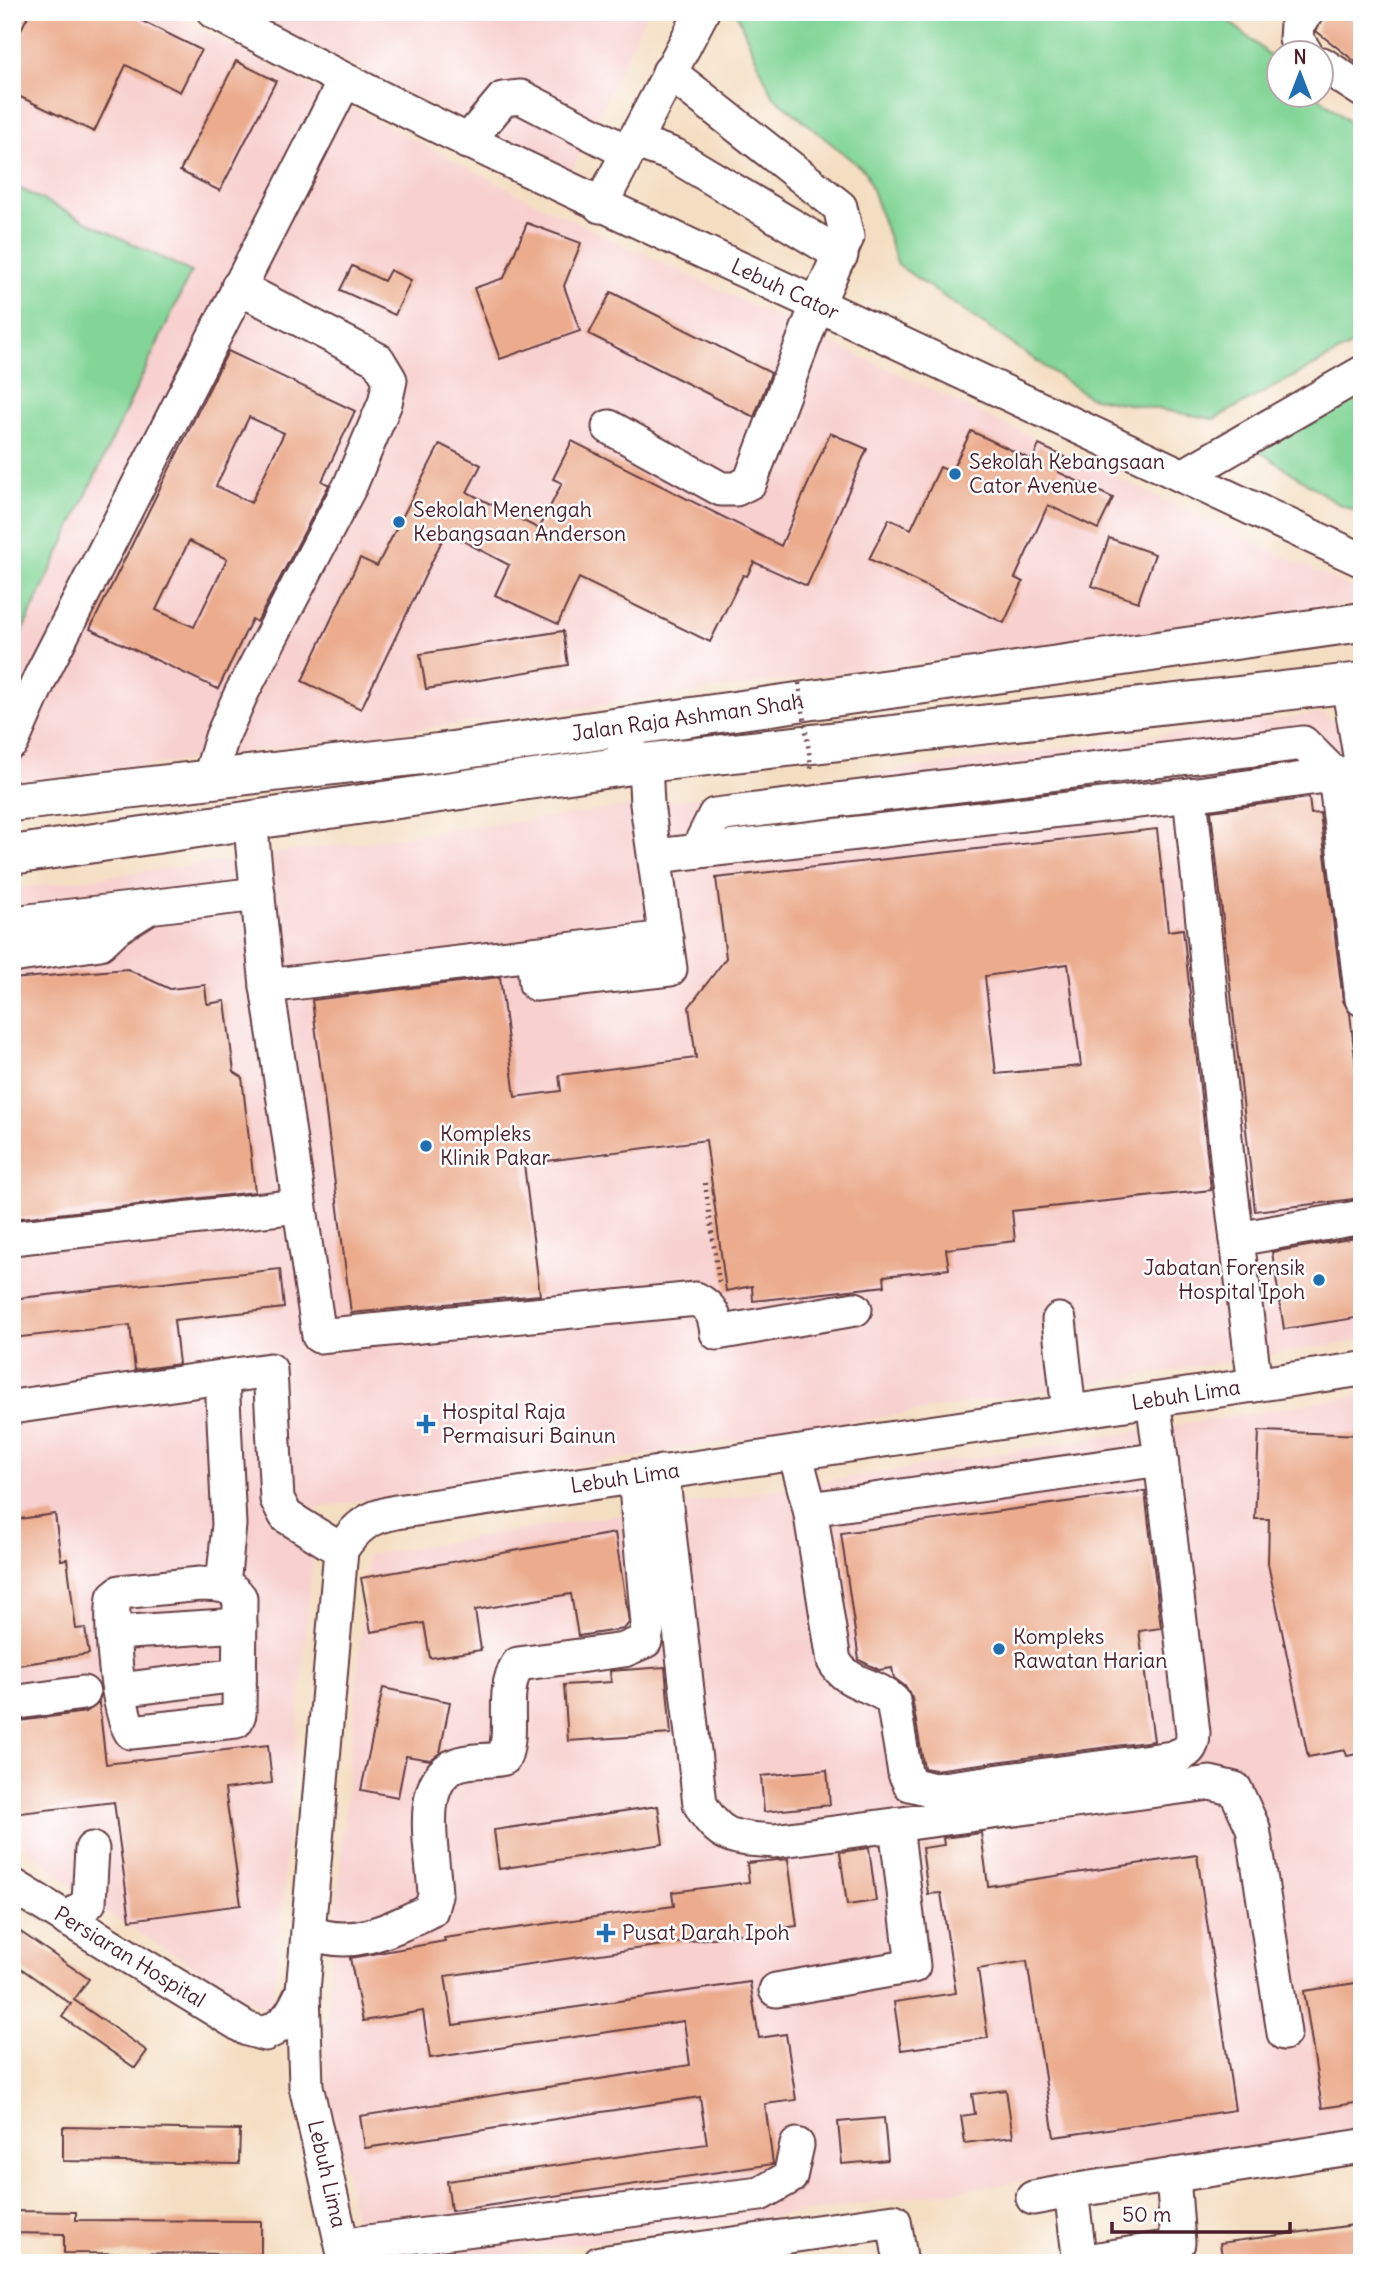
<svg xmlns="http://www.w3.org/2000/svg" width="1374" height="2275" viewBox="0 0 1374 2275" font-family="Delius,sans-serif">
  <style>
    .built { fill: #f7d0cf }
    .green { fill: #82d596; stroke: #667a60; stroke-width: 2 }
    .building { fill: #ebab8c; fill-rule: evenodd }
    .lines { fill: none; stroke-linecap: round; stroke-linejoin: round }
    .minor-casing { stroke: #643c42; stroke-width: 37 }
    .major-casing { stroke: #643c42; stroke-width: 42 }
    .path { stroke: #643c42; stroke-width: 4.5; stroke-dasharray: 2 5; stroke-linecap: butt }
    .minor { stroke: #fff; stroke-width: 33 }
    .major { stroke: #fff; stroke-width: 38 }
    .path-bridge { stroke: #643c42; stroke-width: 4.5; stroke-dasharray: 2 5; stroke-linecap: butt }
    .poi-dot { fill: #1f6fb2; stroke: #fff; stroke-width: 2.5 }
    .labels { text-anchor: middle; stroke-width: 5; stroke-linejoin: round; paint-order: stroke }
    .street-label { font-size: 21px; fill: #4a1f2b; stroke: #fff }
    .poi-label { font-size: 21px; fill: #4a1f2b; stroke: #fff; text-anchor: start }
  </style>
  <rect width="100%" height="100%" fill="#fff"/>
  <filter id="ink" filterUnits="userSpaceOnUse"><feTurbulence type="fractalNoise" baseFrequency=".0143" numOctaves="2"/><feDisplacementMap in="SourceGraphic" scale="14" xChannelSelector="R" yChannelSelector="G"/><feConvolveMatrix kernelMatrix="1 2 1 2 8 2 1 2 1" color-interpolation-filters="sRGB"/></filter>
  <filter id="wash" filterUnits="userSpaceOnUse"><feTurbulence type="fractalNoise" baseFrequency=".00686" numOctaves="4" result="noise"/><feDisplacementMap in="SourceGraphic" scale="28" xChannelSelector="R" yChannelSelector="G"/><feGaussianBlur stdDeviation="1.57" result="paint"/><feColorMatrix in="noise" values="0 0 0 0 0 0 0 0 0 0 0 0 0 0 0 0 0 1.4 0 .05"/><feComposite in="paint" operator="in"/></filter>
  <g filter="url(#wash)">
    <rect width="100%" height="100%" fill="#f4dec2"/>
    <!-- built -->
    <g class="built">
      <path d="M12,12H167L538,204L1362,593V603L12,784Z"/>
      <path d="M246,12H647L570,175Z"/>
      <path d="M1323,713L1347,732L1362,844V1340L317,1508L272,2014L89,1902L12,1834V889Z"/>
      <path d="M1362,1395V2133L450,2263H364L323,2059L368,1555Z"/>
    </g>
    <!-- green -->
    <g class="green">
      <path d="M736,12H1218L1279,63L1280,94L1317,95L1362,133V340L1214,419L1089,397L898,265L866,172L772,95Z"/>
      <path d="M12,185L191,272L12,653Z"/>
      <path d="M1362,394V514L1337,503L1250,445Z"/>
    </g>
    <g id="blocks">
      <!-- building -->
      <g class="building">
        <path d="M30,12H124L201,50L180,92L126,65L94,132L12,93V47Z"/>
        <path d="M1326,12H1362V67L1316,31Z"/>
        <path d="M236,61L276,81L220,191L180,171Z"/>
        <path d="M527,223L581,243L564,286L580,331L500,359L474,288L504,278Z"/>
        <path d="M352,266L384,281L390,270L411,280L395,315L340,290Z"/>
        <path d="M611,292L771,373L754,417L589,334Z"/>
        <path d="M228,351L355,411L322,481L329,485L257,622L252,619L218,689L90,629ZM249,417L284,433L251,503L216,486ZM189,541L227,559L194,627L156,610Z"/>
        <path d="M971,431L1032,460L1039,445L1065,457L1058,472L1113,498L1098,529L1048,505L1015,578L1023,582L1004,623L869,559L889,519L911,529L940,467L951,472Z"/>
        <path d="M830,433L867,449L807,586L754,562L747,576L743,575L710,642L579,578L558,624L495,595L509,565L446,532L361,709L302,681L360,558L377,566L440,444L481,465L467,492L539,529L562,483L553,479L572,441L781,546Z"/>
        <path d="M1109,538L1155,554L1138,602L1092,586Z"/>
        <path d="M563,631L568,665L426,689L420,654Z"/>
        <path d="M1309,798L1311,814L1320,813L1343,1001L1350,1013L1362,1122V1198L1255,1211L1211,811Z"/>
        <path d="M1157,829L1168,931L1183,929L1211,1190L1012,1211L1015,1241L946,1249L949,1269L884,1276L885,1286L753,1301L752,1286L726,1291L706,1140L524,1164L540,1295L351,1313L312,1000L500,977L515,1097L561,1091L559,1075L696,1058L689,1007L726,958L716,878ZM1068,964L1081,1066L996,1074L985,976Z"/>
        <path d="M127,969L170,989L205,985L207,1004L225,1001L234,1072L242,1077L255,1192L12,1219V979Z"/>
        <path d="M1362,1237V1317L1284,1329L1272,1252Z"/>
        <path d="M280,1269L284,1308L174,1320L179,1364L135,1370L130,1325L12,1338V1299Z"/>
        <path d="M1259,1431L1362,1435V1753L1347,1756L1345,1750L1308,1757L1268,1564L1269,1519H1255Z"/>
        <path d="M1145,1491L1161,1628L1139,1631L1154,1741L935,1770L924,1768L912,1698L906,1687L894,1678L892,1668L879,1670L859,1660L841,1533Z"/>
        <path d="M55,1514L61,1560L67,1559L76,1629L85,1628L89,1654L12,1666V1520Z"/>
        <path d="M615,1533L627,1608L629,1623L624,1629L578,1636L571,1594L475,1610L481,1650L430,1658L424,1623L371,1632L361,1578Z"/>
        <path d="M665,1667L671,1734L568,1741L564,1685L611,1682L610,1671Z"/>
        <path d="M383,1688L450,1702L440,1753L430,1760L406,1756L398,1797L361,1790Z"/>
        <path d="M99,1703L106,1764L268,1745L272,1783L225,1789L241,1905L130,1920L114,1802L12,1814V1722L86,1712Z"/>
        <path d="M827,1770L830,1805L764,1812L761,1776Z"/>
        <path d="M658,1806L663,1844L499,1869L494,1830Z"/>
        <path d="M981,1833L988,1886L1197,1855L1235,2110L1054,2137L1027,1961L978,1969L988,2038L901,2050L894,2002L956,1993L941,1893L928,1894L922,1848L944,1845L943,1838Z"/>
        <path d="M869,1848L876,1901L847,1905L840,1852Z"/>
        <path d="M788,1859L797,1926L445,1976L453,2025L750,1982L759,2038L786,2034L796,2100L765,2104L773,2164L451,2211L447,2181L707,2144L700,2097L365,2148L360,2116L690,2065L684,2021L430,2058L423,2011L363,2021L350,1958L445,1941L444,1938L674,1906L672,1892L749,1882L747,1863Z"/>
        <path d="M12,1926L89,1979L74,2000L147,2051L135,2068L62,2017L71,2004L12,1962Z"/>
        <path d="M1362,1982V2102L1322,2108L1304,1991Z"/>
        <path d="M1006,2090L1013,2137L965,2143L961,2116L975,2114L972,2094Z"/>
        <path d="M884,2118L888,2160L842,2164L838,2122Z"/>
        <path d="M63,2127L240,2130L239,2164L63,2161Z"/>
        <path d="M12,2211L76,2212V2220L261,2221V2254L64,2253V2234L12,2233Z"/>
        <path d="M1362,2224V2263H1223L1220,2243Z"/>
      </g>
    </g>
  </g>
  <g filter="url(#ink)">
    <use href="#blocks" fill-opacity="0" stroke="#643c42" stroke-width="2"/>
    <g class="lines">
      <!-- minor casing -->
      <g class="minor-casing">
        <g id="minor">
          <path id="s1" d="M214,12C391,107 572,191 754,275C957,369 1159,465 1362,560"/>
          <path d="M1305,52L1296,39L1297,24L1307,12"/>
          <path d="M1322,64L1362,90"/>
          <path d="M633,141L674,155L841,255"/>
          <path d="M467,142L503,99L521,97L627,152"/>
          <path d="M600,206L702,12"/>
          <path d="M609,427L721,489H736L750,482L817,305L847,237L840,207L669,72"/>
          <path d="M1183,476L1362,373"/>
          <path d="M12,742L41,676L344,82"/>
          <path d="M210,777L222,737L241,694L350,486L385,403L390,380L378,360L238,287"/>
          <path d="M1190,795L1228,1167L1255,1385"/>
          <path d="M250,819L267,986L319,1336L696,1299C712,1307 715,1316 717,1333L855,1309"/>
          <path d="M697,851L715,815L1303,743L1335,775L1362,999"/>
          <path d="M656,856L1190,795L1353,772L1361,761L1348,684"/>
          <path d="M12,923L258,894"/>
          <path d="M533,954L536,984L670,969L647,804L645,763L624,750"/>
          <path d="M12,956L100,943L116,928L146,909"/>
          <path d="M267,986L666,938"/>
          <path d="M12,1238L299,1206"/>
          <path d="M1237,1239L1362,1217"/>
          <path d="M1059,1320L1069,1412"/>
          <path d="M222,1377L229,1525L223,1585"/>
          <path d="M12,1407L270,1370L277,1499L286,1516L341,1550"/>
          <path d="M795,1453L810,1509L1161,1459L1153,1400"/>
          <path d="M662,1472L700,1804C720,1840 736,1838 774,1841L1210,1783L1235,1789L1253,1828L1284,2033"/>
          <path d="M810,1509L834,1661C848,1686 874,1683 893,1701L905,1773L910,1784L934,1790L1172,1758C1187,1752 1193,1750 1193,1733L1161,1459"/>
          <path d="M200,1584C217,1585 230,1583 240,1598L239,1714L236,1721L131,1732C117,1711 110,1623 114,1597L120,1592Z"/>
          <path d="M114,1633L240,1625"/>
          <path d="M119,1690L230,1676L239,1678"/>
          <path d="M12,1703L83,1693"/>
          <path id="s2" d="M12,1885L247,2029L265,2034C287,2024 293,2013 303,1991"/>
          <path d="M68,1920L89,1902L92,1849"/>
          <path d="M308,1932C353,1950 390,1930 431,1910L435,1895C434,1857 414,1782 456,1765C470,1759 489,1762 504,1758C515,1728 500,1692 518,1664L624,1650L645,1641L648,1624L635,1476"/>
          <path d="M776,1990L913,1966L896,1825"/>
          <path d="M1033,2198L1071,2191"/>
          <path d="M343,2245L760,2194L790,2177L797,2145"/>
          <path d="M1080,2262L1172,2247L1178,2243L1173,2175"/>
          <path id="s3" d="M346,2263L306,2086L303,1991L341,1550C356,1527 368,1517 396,1512L1362,1369"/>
          <path d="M600,2263L894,2221L901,2263"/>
          <path d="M1080,2263L1071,2191L1362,2146"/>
        </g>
      </g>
      <!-- major casing -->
      <g class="major-casing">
        <g id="major">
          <path id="s4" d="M12,802L438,753L1362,622"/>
          <path d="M12,855L645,763L1362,682"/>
        </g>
      </g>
      <!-- path -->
      <path class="path" d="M705,1183L719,1282"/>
      <!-- minor -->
      <use href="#minor" class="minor"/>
      <!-- major -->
      <use href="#major" class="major"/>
      <!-- path-bridge -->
      <path class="path-bridge" d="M799,683L812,773"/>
    </g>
  </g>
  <!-- markers -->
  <g class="poi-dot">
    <circle cx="955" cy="474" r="7"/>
    <circle cx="399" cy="522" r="7"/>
    <circle cx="426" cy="1146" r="7"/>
    <circle cx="1319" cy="1280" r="7"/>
    <path d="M422.5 1413.5h7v7h7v7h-7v7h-7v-7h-7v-7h7z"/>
    <circle cx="999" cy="1649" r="7"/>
    <path d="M602.5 1922.5h7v7h7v7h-7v7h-7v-7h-7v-7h7z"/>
  </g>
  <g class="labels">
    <!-- street labels -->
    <g class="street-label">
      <text dy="7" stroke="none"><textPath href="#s1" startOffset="635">Lebuh Cator</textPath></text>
      <text dy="7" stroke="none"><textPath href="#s4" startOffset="681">Jalan Raja Ashman Shah</textPath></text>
      <text dy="7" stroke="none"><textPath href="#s3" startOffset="1587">Lebuh Lima</textPath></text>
      <text dy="7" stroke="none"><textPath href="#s3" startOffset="1020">Lebuh Lima</textPath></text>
      <text dy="7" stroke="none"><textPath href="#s2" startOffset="138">Persiaran Hospital</textPath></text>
      <text transform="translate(327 2174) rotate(77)" y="7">Lebuh Lima</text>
    </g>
    <!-- poi labels -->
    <g class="poi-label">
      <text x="969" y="469">Sekolah Kebangsaan<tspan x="969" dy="24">Cator Avenue</tspan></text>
      <text x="413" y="517">Sekolah Menengah<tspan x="413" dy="24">Kebangsaan Anderson</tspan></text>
      <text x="440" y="1141">Kompleks<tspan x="440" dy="24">Klinik Pakar</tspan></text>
      <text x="1305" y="1275" text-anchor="end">Jabatan Forensik<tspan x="1305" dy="24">Hospital Ipoh</tspan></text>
      <text x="442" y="1419">Hospital Raja<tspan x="442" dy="24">Permaisuri Bainun</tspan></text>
      <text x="1013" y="1644">Kompleks<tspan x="1013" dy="24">Rawatan Harian</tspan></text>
      <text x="622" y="1940">Pusat Darah Ipoh</text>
    </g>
  </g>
  <!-- margin -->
  <rect width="1374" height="2275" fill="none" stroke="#fff" stroke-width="42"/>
  <!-- north arrow -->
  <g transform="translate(1300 74)"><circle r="33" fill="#ffffff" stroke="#b7a5aa" stroke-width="2"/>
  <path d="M0-5L12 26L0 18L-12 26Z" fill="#1f6fb2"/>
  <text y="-10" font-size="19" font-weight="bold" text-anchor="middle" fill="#4a1f2b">N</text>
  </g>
  <!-- scale -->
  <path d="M1112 2222v10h178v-10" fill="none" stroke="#4a1f2b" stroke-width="3.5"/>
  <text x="1122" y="2222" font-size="21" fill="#4a1f2b" stroke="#ffffff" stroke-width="5" paint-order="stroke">50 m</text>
</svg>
